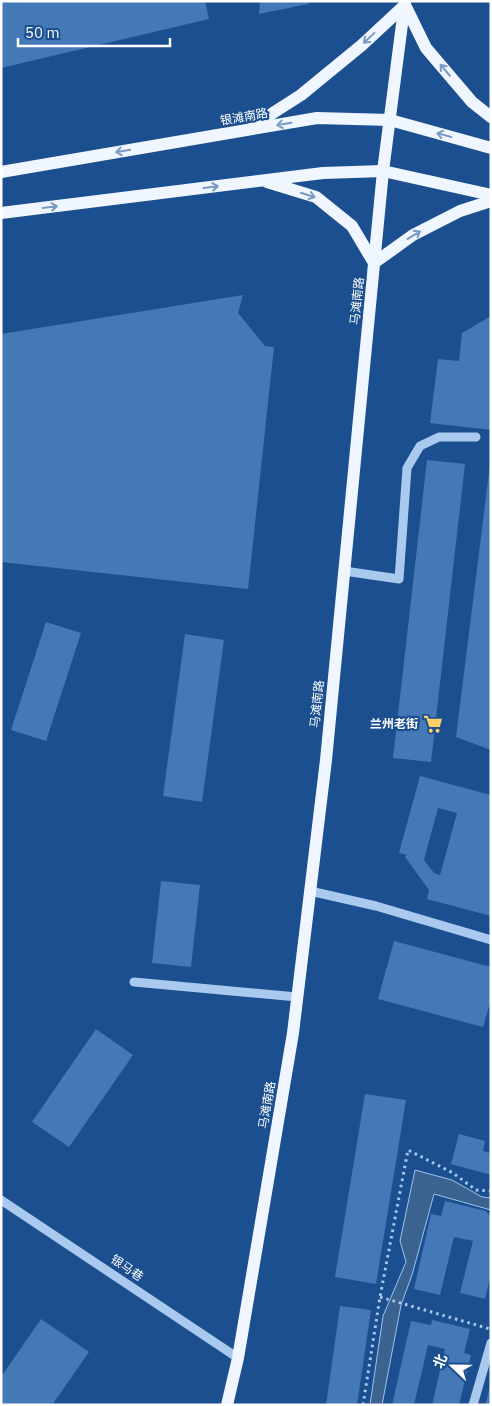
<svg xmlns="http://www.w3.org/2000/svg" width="492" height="1406" viewBox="0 0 492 1406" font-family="'IBM Plex Sans','Noto Sans SC',sans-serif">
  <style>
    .water { fill: #3c6290; stroke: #9cc4f0 }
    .building { fill: #4478b7; fill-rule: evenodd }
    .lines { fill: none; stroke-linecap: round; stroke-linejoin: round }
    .path { stroke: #a9c9ee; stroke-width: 3; stroke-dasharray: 2.5 4; stroke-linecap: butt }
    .minor { stroke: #a9c9ee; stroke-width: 9 }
    .major { stroke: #f0f6ff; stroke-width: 12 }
    .oneway { stroke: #7b9ac1 }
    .labels { text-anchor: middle; stroke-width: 4.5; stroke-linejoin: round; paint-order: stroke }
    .street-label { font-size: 12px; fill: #fff; stroke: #1b4f8f }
    .poi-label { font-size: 12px; font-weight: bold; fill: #fff; stroke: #1b4f8f; text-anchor: end }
  </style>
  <rect width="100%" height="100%" fill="#1b4f8f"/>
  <!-- water -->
  <path class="water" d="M415,1170L452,1180L482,1197L491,1198V1210L434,1194L412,1275L401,1305L382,1405H370L383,1316L406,1262L400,1241Z"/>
  <!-- building -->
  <g class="building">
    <path d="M1,1H205L209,19L1,68Z"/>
    <path d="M260,1H310L308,4L259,14Z"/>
    <path d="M243,295L238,313L265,346L274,347L248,589L1,562V334Z"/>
    <path d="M491,316V430L430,423L438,359L459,361L462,333Z"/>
    <path d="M427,460L465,464L431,762L393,758Z"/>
    <path d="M490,464L491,465V750L456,737Z"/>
    <path d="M46,622L81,633L46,741L11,730Z"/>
    <path d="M185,634L224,640L202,802L163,796Z"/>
    <path d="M420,776L491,795V916L427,899L429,890L405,857L407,855L399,853ZM438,808L457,813L440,875L434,873L424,860Z"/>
    <path d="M161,881L200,885L191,967L152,963Z"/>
    <path d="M394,941L491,967V1000L483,1027L378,999Z"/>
    <path d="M96,1029L133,1055L69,1147L32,1122Z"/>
    <path d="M365,1094L406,1100L376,1284L335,1277Z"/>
    <path d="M459,1134L485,1141L483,1151L491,1153V1175L451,1164Z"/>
    <path d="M445,1201L486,1211L491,1218V1274L485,1299L460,1293L473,1241L454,1237L440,1295L414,1289L431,1214L441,1216Z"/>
    <path d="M340,1306L371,1310L357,1405H326Z"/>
    <path d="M41,1319L89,1352L52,1405H1V1377Z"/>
    <path d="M432,1320L470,1329L464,1353L471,1355L459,1405H432L445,1349L428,1345L414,1405H392L411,1321L431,1325Z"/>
    <path d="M490,1387L491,1405H485Z"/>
  </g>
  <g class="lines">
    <!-- path -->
    <g class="path">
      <path d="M380,1297L490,1329"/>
      <path d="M363,1405L380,1297L408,1150L453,1173L476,1190L491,1191"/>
    </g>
    <!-- minor -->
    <g class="minor">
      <path d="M344,571L399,579L407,468L420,446L439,437H476"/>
      <path d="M310,891L376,906L491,940"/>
      <path d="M134,982L297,997"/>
      <path d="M1,1200L238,1358"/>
      <path d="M473,1405L491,1343"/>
    </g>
    <!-- major -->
    <g class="major">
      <path d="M251,127L301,95L362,45L405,5L426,48L472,102L491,117"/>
      <path d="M1,172L317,118L390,120L491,148"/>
      <path d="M267,182L316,197L352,226L374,263L413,235L460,211L491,201"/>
      <path d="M1,213L323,173L383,171L491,195"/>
      <path d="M227,1405L238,1358L293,1033L326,760L383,171L405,1"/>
    </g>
  </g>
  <!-- one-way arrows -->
  <defs><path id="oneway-shaft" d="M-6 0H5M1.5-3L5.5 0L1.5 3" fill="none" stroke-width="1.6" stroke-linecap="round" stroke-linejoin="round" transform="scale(1.25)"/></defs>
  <g class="oneway">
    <use href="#oneway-shaft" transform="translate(369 38) rotate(137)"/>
    <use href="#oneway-shaft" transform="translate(445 70) rotate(-130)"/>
    <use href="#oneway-shaft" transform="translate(284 124) rotate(170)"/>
    <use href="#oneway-shaft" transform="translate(444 135) rotate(-165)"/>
    <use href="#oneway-shaft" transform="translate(123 151) rotate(170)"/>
    <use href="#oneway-shaft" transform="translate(211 187) rotate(-7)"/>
    <use href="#oneway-shaft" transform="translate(308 195) rotate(18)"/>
    <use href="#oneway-shaft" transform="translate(50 207) rotate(-7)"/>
    <use href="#oneway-shaft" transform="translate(414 235) rotate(-31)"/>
  </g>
  <!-- icons -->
  <defs>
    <g id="supermarket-bare" transform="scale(1.5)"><path d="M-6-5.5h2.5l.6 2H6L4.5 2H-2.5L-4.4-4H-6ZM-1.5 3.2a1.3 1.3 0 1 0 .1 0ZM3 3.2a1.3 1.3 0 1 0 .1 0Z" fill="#ffd166" stroke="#1b4f8f" stroke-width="2.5" paint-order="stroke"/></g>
  </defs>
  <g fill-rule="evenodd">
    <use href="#supermarket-bare" x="433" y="724"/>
  </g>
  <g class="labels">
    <!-- street labels -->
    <g class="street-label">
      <text transform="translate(244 117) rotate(-10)" y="4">银滩南路</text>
      <text transform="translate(357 301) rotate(-84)" y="4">马滩南路</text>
      <text transform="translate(317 704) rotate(-84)" y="4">马滩南路</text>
      <text transform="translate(267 1105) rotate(-80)" y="4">马滩南路</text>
      <text transform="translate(127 1268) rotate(34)" y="4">银马巷</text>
    </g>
    <!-- poi labels -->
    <g class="poi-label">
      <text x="418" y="728">兰州老街</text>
    </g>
  </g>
  <!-- border -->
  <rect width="492" height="1406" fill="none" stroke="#ffffff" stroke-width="5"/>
  <!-- north arrow -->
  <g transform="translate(452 1366) rotate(292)" stroke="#1b4f8f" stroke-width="4" paint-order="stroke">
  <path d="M0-4L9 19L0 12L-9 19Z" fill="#ffffff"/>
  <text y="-8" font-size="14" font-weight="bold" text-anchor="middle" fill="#ffffff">北</text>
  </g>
  <!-- scale -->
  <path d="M18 38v8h152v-8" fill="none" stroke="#ffffff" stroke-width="2.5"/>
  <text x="25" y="38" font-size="15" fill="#ffffff" stroke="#1b4f8f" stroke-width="4" paint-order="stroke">50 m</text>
</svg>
